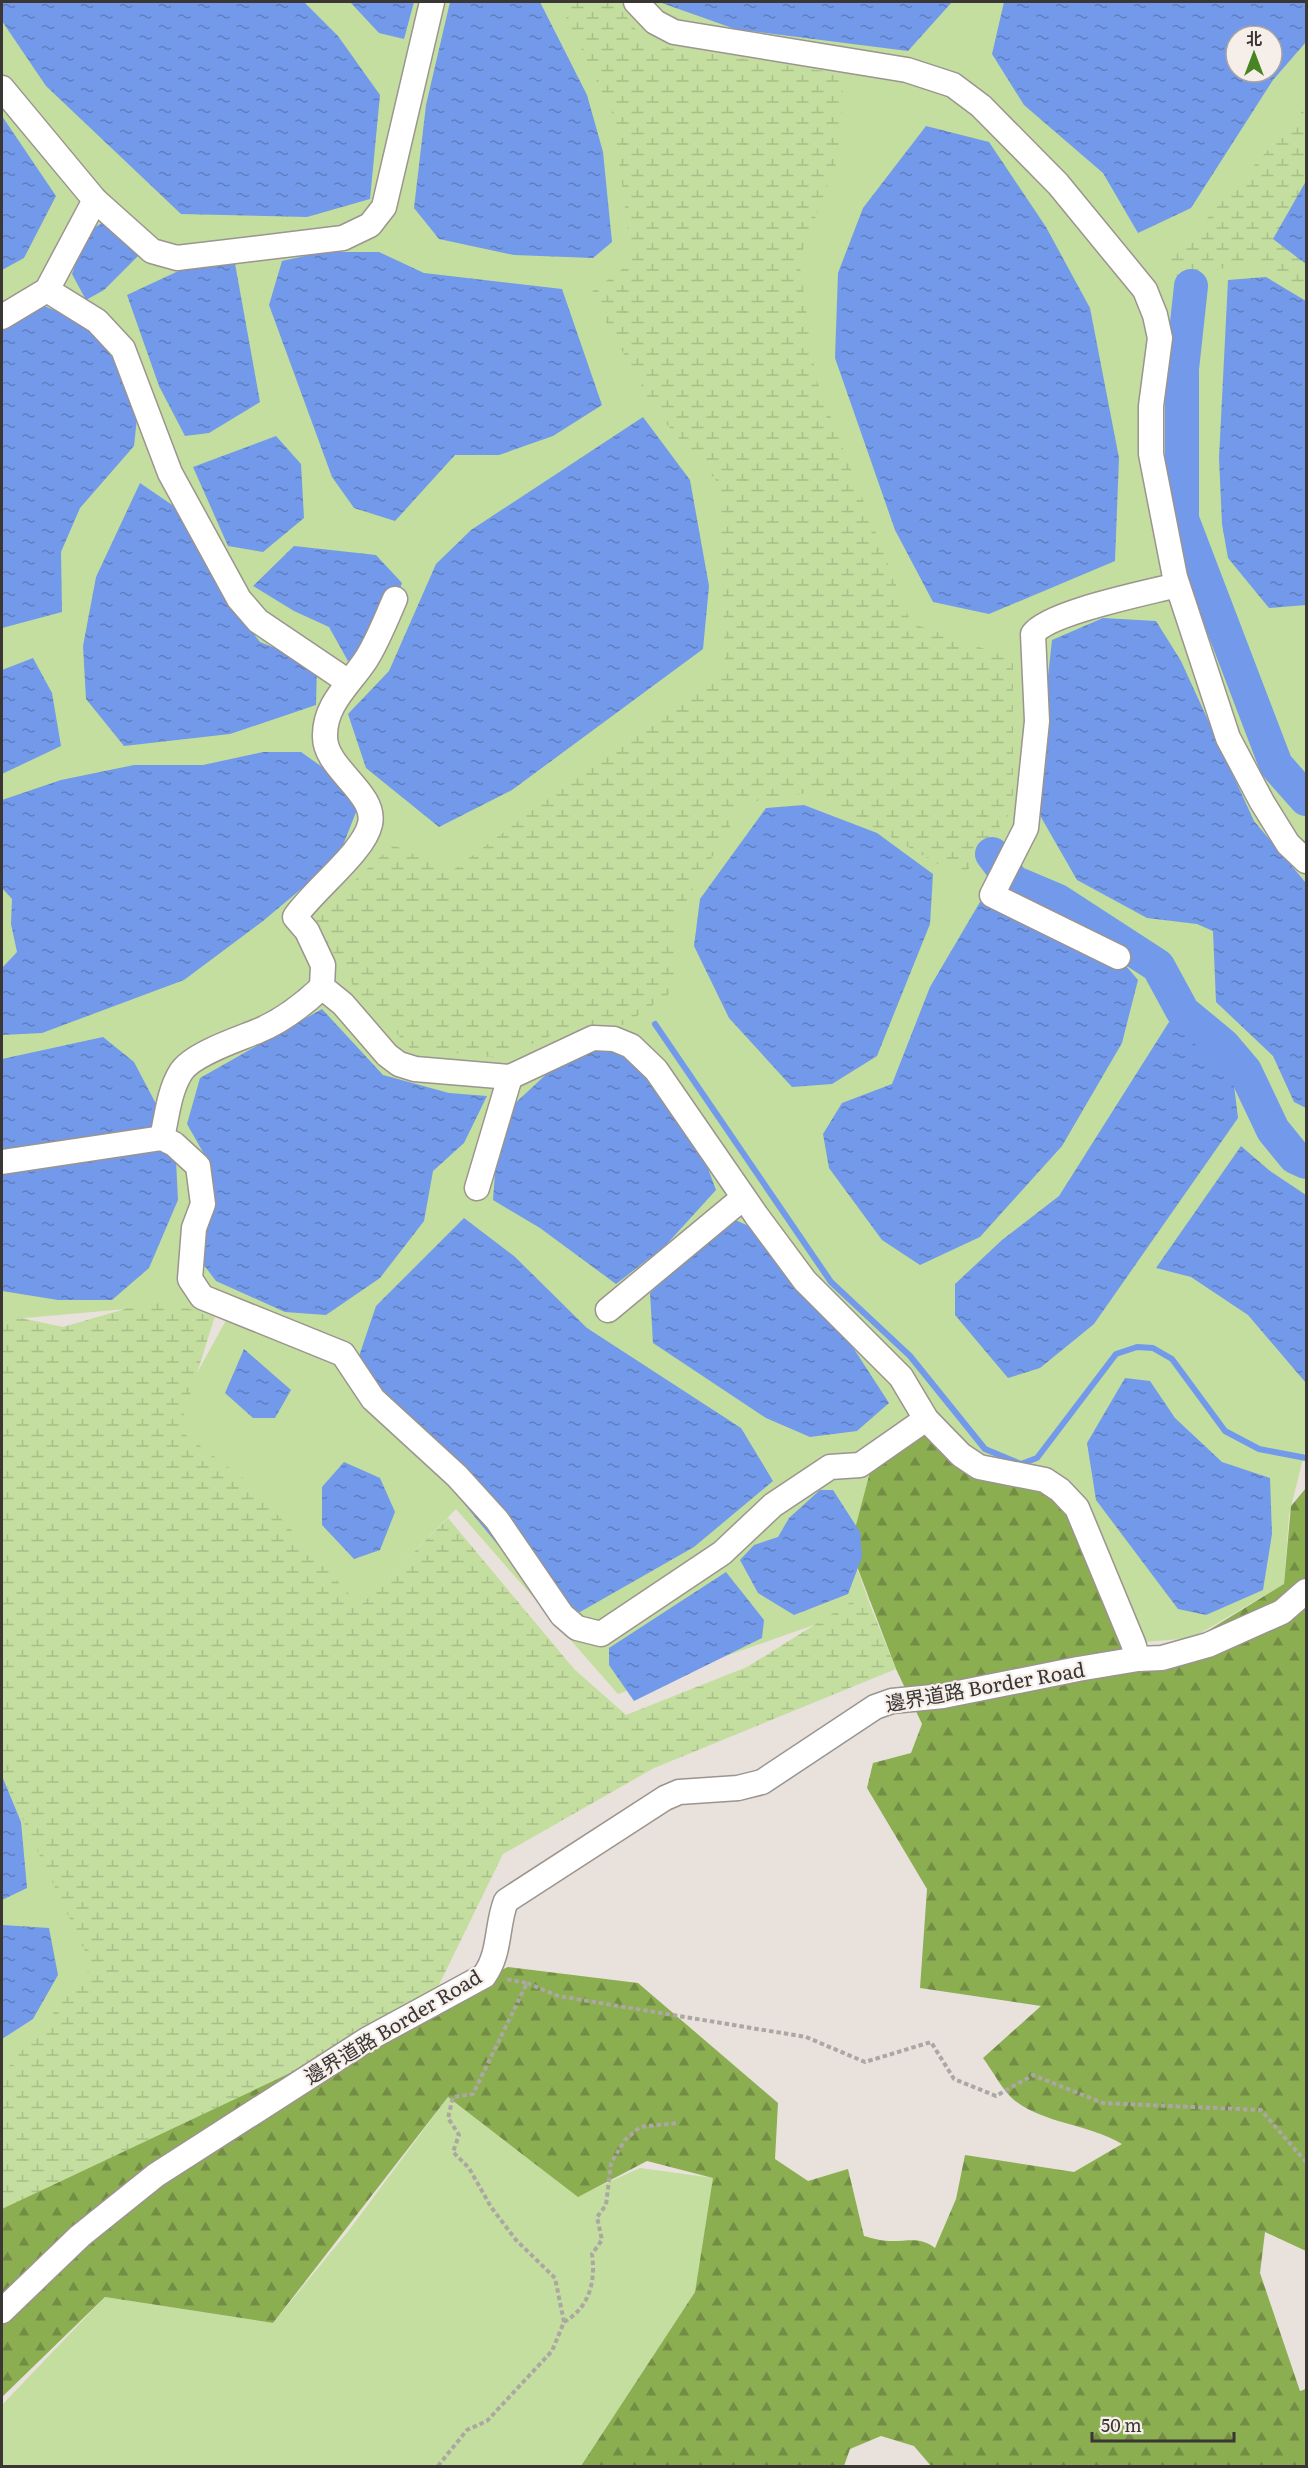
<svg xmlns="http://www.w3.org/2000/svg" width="1308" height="2468" viewBox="0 0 1308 2468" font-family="Literata,'Noto Sans SC',serif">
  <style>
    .grass { fill: #c3de9e; fill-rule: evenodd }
    .forest { fill: url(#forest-firs) }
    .wetland { fill: url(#wetland-marsh) }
    .water { fill: url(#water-ripples); fill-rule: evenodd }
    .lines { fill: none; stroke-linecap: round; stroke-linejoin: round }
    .stream { stroke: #7399ea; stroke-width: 6 }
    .river { stroke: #7399ea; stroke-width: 34 }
    .minor-casing { stroke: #9b948f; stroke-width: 27 }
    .path { stroke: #aca7a3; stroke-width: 4; stroke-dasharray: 4.5 3; stroke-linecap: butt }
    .minor { stroke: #fff; stroke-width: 24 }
    .labels { text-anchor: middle; stroke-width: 4.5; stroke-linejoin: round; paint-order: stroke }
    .street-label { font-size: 20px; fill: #393634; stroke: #f6eee9 }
  </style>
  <defs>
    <pattern id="forest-firs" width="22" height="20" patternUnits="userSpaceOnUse" patternTransform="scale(1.5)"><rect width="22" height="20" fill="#8bae51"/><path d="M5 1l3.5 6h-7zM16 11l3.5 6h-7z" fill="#738e44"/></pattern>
    <pattern id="wetland-marsh" width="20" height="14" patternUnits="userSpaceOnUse" patternTransform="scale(1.5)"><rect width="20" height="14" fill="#c3de9e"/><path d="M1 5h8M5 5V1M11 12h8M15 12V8" fill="none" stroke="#a8bf89"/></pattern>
    <pattern id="water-ripples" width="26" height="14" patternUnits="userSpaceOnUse" patternTransform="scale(1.5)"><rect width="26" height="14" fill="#7399ea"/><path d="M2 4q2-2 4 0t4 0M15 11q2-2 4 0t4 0" fill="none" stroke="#5f7ebe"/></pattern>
  </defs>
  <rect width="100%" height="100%" fill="#e8e1dc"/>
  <!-- grass -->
  <g class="grass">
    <path d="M2,2H1306V1447L1289,1515L1284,1584L1192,1638L1133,1643L850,1548L870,1605L618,1694L456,1509L360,1607L167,1427L229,1315L126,1309L2,1320ZM1236,36H1272V72H1236Z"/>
    <path d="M2,1705L125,1965L2,2108Z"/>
    <path d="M448,2097L578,2196L640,2168L714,2178L695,2292L581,2466H2V2405L105,2297L273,2323L350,2229Z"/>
  </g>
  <!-- forest -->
  <path class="forest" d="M926,1419L961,1455L1045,1480L1089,1520L1138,1659L1204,1633L1284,1584L1291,1506L1306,1488V2251L1265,2232L1260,2273L1300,2391L1306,2389V2466H931L914,2446L881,2436L850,2449L844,2466H581L695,2292L713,2178L647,2161L578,2197L448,2097L273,2323L105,2297L2,2397V2195L508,1967L638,1983L778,2103L775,2159L808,2181L848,2169L864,2236C872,2238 881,2241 889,2241C907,2242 919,2236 935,2248L956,2199L965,2155L1074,2172L1122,2144C1089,2124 1044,2124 1014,2100C1002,2090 993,2071 983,2058L1041,2006L920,1988L927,1889L867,1788L873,1763L911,1753L922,1724L896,1669L850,1548L870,1472Z"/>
  <!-- wetland -->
  <g class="wetland">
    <path d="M559,2H615L647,44L843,74L841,151L799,260L816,379L911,623L1013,659V809L962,878L813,792L744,803L675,920L676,989L624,1025H576L499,1058L410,1048L354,987L313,919L393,845L452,871L725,665L719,484L656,412L590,293L632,262L613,115Z"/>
    <path d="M1306,107V292L1265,261L1174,277L1171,259Z"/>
    <path d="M156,1300L215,1316L179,1430L248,1482L360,1606L448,1518L574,1669L626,1715L747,1667L851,1602L870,1605L896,1669L654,1768L503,1854L434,1995L303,2067L2,2209V2075L92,1966L2,1776V1314L63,1327Z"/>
  </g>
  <!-- water -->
  <g class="water">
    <path d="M2,2H304L338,36L380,95L370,199L307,217L181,214L46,86L2,21Z"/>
    <path d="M350,2H414L404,39L379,33Z"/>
    <path d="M450,2H540L587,95L603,152L612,242L593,258L514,255L439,239L414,208L426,105Z"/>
    <path d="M659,2H952L908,51L735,29Z"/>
    <path d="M1004,2H1306V42L1273,80L1191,208L1138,233L1103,173L1024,105L992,54ZM1236,36H1272V72H1236Z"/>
    <path d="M2,116L56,196L24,258L2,270Z"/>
    <path d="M926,126L989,142L1046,227L1090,308L1119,458L1115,561L989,614L933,602L895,530L835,358L838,273L863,208Z"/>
    <path d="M1306,181V264L1273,239Z"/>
    <path d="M103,222L138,256L104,290L86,300L72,274L85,234Z"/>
    <path d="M323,252H379L424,273L562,289L602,405L553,436L499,455H455L395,521L354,508L332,477L269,305L282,261Z"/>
    <path d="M234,258L260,402L209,433L185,436L159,386L127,295L187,267Z"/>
    <path d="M1266,277L1306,301V605L1269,608L1228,558L1222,524L1219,458L1228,280Z"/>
    <path d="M42,305L86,324L140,389L134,446L80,508L61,552L62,612L2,628V330Z"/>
    <path d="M643,417L690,480L709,586L703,649L512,790L439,827L366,768L348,714L389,671L436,564L471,530Z"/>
    <path d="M276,436L301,464L304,518L263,552L228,546L193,467Z"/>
    <path d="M140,483L181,511L219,589L260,642L317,665L316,705L230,734L124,746L86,699L83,646L96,577Z"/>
    <path d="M294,546L376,555L402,583L376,655L348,661L329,627L294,611L253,586Z"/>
    <path d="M1103,618L1156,621L1181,661L1254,821L1306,883V1108L1294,1102L1273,1056L1216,1002L1213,931L1197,924L1147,918L1077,880L1034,805L1052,640Z"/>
    <path d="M33,658L52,693L61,746L2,774V670Z"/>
    <path d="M263,752H301L332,774L360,802L338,858L263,921L184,980L42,1033L2,1035V968L17,952L11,924L12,899L2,888V800L61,780L134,765H203Z"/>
    <path d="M804,805L877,833L933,874L930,924L877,1056L832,1084L792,1087L729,1018L694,946L700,899L766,808Z"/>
    <path d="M980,902L1037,912L1109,946L1138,980L1122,1043L1062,1146L980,1237L920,1265L882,1240L829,1168L823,1134L842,1103L892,1084L930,987Z"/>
    <path d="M322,1009L383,1075L449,1093L487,1096L464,1143L433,1171L424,1221L380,1278L326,1315L285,1312L216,1281L197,1256L209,1215L212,1168L187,1124L200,1078Z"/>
    <path d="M1169,1022L1232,1068L1238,1118L1094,1324L1040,1368L1008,1378L955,1315V1284L1002,1240L1059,1196Z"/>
    <path d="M103,1037L134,1062L175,1140L178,1200L149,1268L112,1300H58L2,1291V1059Z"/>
    <path d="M609,1037L688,1115L716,1190L665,1246L616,1284L540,1228L493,1200L499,1118L553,1068Z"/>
    <path d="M1241,1146L1270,1171L1306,1195V1383L1248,1315L1191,1277L1156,1268Z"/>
    <path d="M464,1218L514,1256L587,1328L741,1428L773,1481L694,1547L580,1612L543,1600L402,1428L358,1359L376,1306Z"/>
    <path d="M731,1218L766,1234L854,1349L889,1403L857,1431L810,1437L766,1418L653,1343L650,1293Z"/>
    <path d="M244,1349L291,1390L275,1418H253L225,1393Z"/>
    <path d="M1125,1378L1150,1381L1175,1418L1222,1462L1270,1478L1272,1534L1263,1590L1206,1615L1178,1609L1096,1500L1087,1443Z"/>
    <path d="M344,1462L380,1478L395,1512L380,1550L354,1559L322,1525V1487Z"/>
    <path d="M820,1490H833L860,1532L862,1557L848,1594L794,1615L758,1593L740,1560L754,1545L778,1537L789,1518Z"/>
    <path d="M726,1572L764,1620L762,1638L634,1701L609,1665V1648Z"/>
    <path d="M2,1776L21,1822L27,1888L2,1900Z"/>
    <path d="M2,1925L49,1928L58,1975L33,2019L2,2039Z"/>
  </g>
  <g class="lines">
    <!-- stream -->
    <path class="stream" d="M655,1024L831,1282L910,1356L985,1449L1021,1464L1037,1458L1116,1354L1137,1347L1153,1348L1172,1359L1225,1431L1259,1449L1306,1458"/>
    <!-- river -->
    <g class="river">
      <path d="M1191,286L1182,369V519L1276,765L1306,799"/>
      <path d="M992,854L1013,882L1058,901L1158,966L1183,1012L1223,1045L1245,1071L1273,1130L1295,1157L1306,1162"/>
    </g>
    <!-- minor casing -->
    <g class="minor-casing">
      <g id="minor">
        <path d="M636,2L655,22L674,32L907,70L953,85L981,106L1058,184L1145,290L1155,315L1160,338L1151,406V454L1175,577L1228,738L1262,802L1288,844L1306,861"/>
        <path d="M2,88L95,200L152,251L177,258L343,238L370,225L384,207L432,2"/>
        <path d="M47,290L97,321L123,349L170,473L239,599L258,621L347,681"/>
        <path d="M2,317L47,290L95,200"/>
        <path d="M395,599C386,619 377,643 365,661C349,685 324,705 325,737C325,769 377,793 370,824C364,852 313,890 295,917L307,931L323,965L322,987L343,1004L387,1055L399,1064L415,1069L510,1077L593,1038L614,1039L631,1046L656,1070L756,1215L805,1281L901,1377L926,1419L961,1455L979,1467L1045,1480L1060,1490L1077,1508L1133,1643L1138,1659"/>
        <path d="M1118,957L992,895L1026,828L1037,721L1033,634C1049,612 1147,593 1177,585"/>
        <path d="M162,1138C167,1116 169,1091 181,1072C192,1054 239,1039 258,1031C282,1021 303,1005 322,987"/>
        <path d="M2,1162L162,1138L174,1144L198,1166L203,1204L194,1228L190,1279L202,1297L343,1354L373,1399L457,1476L497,1520L562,1615L577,1628L601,1634L722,1553L773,1505L830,1467L860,1465L926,1419"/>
        <path d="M477,1188L510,1077"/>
        <path d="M608,1310L743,1198"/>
        <path d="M2,2311L80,2236L156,2175L368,2039L484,1976C501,1953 496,1926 506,1901L665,1798L679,1792L738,1788L762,1782L875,1707L892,1701L943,1696L1078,1669L1138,1659L1162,1658L1208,1645L1282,1612L1306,1591"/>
      </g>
    </g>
    <!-- path -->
    <g class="path">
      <path d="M527,1983L558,1996L806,2037L865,2062L931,2042L954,2079L996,2096L1033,2075L1103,2103L1261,2110L1306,2162"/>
      <path d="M564,2322C589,2308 596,2282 592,2254L602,2240L597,2217L606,2205L611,2163L625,2140L640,2127L678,2123"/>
      <path d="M438,2466L467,2430L487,2421L552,2351L564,2322L555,2278L516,2240L491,2207L469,2168L453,2152L459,2135L448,2118L453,2097L473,2094L527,1983L505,1979"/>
    </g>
    <!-- minor -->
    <use href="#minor" class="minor"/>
  </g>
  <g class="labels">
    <!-- street labels -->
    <g class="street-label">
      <text transform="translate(985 1687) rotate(-10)" y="7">邊界道路 Border Road</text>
      <text transform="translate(393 2027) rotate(-31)" y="7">邊界道路 Border Road</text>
    </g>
  </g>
  <!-- border -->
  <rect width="1308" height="2468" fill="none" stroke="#393634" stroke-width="6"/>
  <!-- north arrow -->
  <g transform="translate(1254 54)"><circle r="28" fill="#f6eee9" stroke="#aaa4a1" stroke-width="1.5"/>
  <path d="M0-4.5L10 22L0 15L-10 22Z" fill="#478422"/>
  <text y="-9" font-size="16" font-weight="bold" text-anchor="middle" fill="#393634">北</text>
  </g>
  <!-- scale -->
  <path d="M1092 2432v9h142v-9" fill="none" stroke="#393634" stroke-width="3"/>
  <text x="1101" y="2432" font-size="18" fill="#393634" stroke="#f6eee9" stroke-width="4.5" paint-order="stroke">50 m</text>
</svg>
